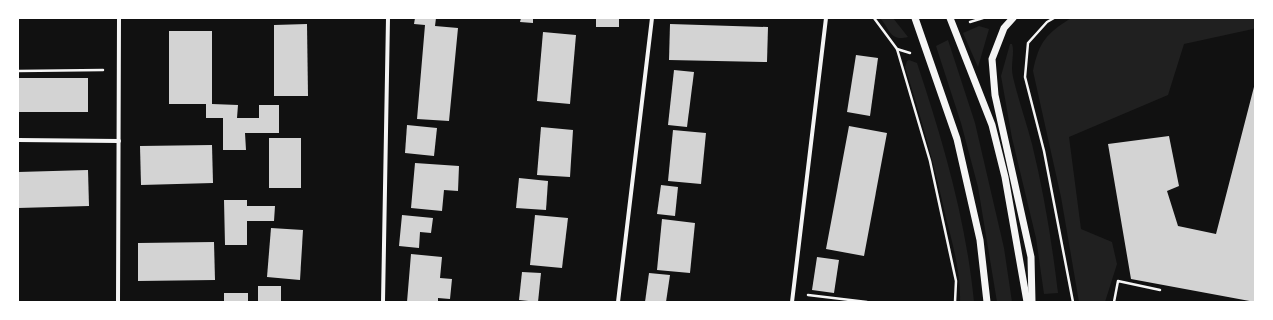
<svg xmlns="http://www.w3.org/2000/svg" width="1273" height="320" viewBox="0 0 1273 320" font-family="'Sofia Sans Condensed',sans-serif">
  <style>
    .green { fill: #202020 }
    .building { fill: #d3d3d3 }
    .lines { fill: none; stroke-linecap: round; stroke-linejoin: round }
    .path { stroke: #f5f5f5; stroke-width: 2.5 }
    .minor { stroke: #f5f5f5; stroke-width: 4 }
    .tertiary { stroke: #f5f5f5; stroke-width: 7 }
  </style>
  <rect width="100%" height="100%" fill="#111"/>
  <!-- green -->
  <g class="green">
    <path d="M880,18H893L908,37C890,42 890,29 880,18Z"/>
    <path d="M1071,18H1255V27L1253,29L1184,44L1168,95L1069,137L1081,229L1112,242L1117,264L1105,302H1079L1061,197L1033,71C1039,42 1046,34 1071,18Z"/>
    <path d="M979,26L989,29L978,67L963,33Z"/>
    <path d="M948,40L975,123L1004,248L1012,302H997L978,187L961,123L936,46Z"/>
    <path d="M1010,44H1012C1015,53 1010,65 1013,77C1018,99 1026,121 1032,144C1044,193 1052,243 1058,293L1044,294L1036,238L1012,138L1001,76Z"/>
    <path d="M909,60L917,63C943,141 966,220 974,302H960C961,274 953,245 946,218C935,167 921,117 905,67L907,61Z"/>
  </g>
  <!-- building -->
  <g class="building">
    <path d="M415,18H436L435,26L458,28L449,121L417,119L425,25L414,24Z"/>
    <path d="M521,18H533V23L520,22Z"/>
    <rect x="596" y="18" width="23" height="9"/>
    <path d="M307,24L308,96H274V25Z"/>
    <path d="M670,24L768,27L767,62L669,60Z"/>
    <path d="M169,31H212V104L238,105L237,118H259V105H279V133H245L246,150H223V118H206V104H169Z"/>
    <path d="M543,32L576,35L570,104L537,101Z"/>
    <path d="M856,55L878,58L870,116L847,112Z"/>
    <path d="M674,70L694,72L687,127L668,125Z"/>
    <rect x="18" y="78" width="70" height="34"/>
    <path d="M1255,83V302L1131,279L1108,144L1169,136L1179,186L1167,191L1178,226L1216,234Z"/>
    <path d="M407,125L437,128L434,156L405,153Z"/>
    <path d="M849,126L887,133L864,256L826,249Z"/>
    <path d="M541,127L573,130L570,177L537,175Z"/>
    <path d="M673,130L706,133L701,184L668,181Z"/>
    <rect x="269" y="138" width="32" height="50"/>
    <path d="M212,145L213,183L141,185L140,146Z"/>
    <path d="M415,163L459,166L458,191L444,190L442,211L411,208Z"/>
    <path d="M88,170L89,206L18,208V172Z"/>
    <path d="M519,178L548,181L546,210L516,208Z"/>
    <path d="M661,185L678,187L675,216L657,214Z"/>
    <path d="M224,200H247V206H275L274,221H247V245H225Z"/>
    <path d="M402,215L433,218L431,233L420,232L419,248L399,246Z"/>
    <path d="M535,215L568,218L562,268L530,265Z"/>
    <path d="M662,219L695,223L690,273L657,270Z"/>
    <path d="M271,228L303,230L300,280L267,277Z"/>
    <path d="M214,242L215,280L138,281V243Z"/>
    <path d="M411,254L442,257L440,278L452,279L450,299L438,298V302H407Z"/>
    <path d="M817,257L839,260L834,293L812,290Z"/>
    <path d="M522,272L541,273L538,302L519,300Z"/>
    <path d="M649,273L670,275L666,302H645Z"/>
    <rect x="258" y="286" width="23" height="16"/>
    <rect x="224" y="293" width="24" height="9"/>
  </g>
  <g class="lines">
    <!-- path -->
    <g class="path">
      <path d="M874,18L897,49L910,53"/>
      <path d="M1054,18L1047,22L1028,43L1025,77L1044,151L1073,302"/>
      <path d="M970,22L983,18"/>
      <path d="M897,49L930,161L956,281L955,302"/>
      <path d="M18,71L103,70"/>
      <path d="M808,295L867,302"/>
      <path d="M1114,302L1118,281L1160,290"/>
    </g>
    <!-- minor -->
    <g class="minor">
      <path d="M18,140L119,141"/>
      <path d="M118,302L119,18"/>
      <path d="M383,302L388,18"/>
      <path d="M618,302L652,18"/>
      <path d="M792,302L826,18"/>
    </g>
    <!-- tertiary -->
    <g class="tertiary">
      <path d="M915,18L957,139L980,240L987,302"/>
      <path d="M950,18L992,125L1005,177L1027,302"/>
      <path d="M1013,18L1004,28L992,59L995,95L1031,257L1032,302"/>
    </g>
  </g>
  <!-- border -->
  <rect width="1273" height="320" fill="none" stroke="#ffffff" stroke-width="38"/>
</svg>
